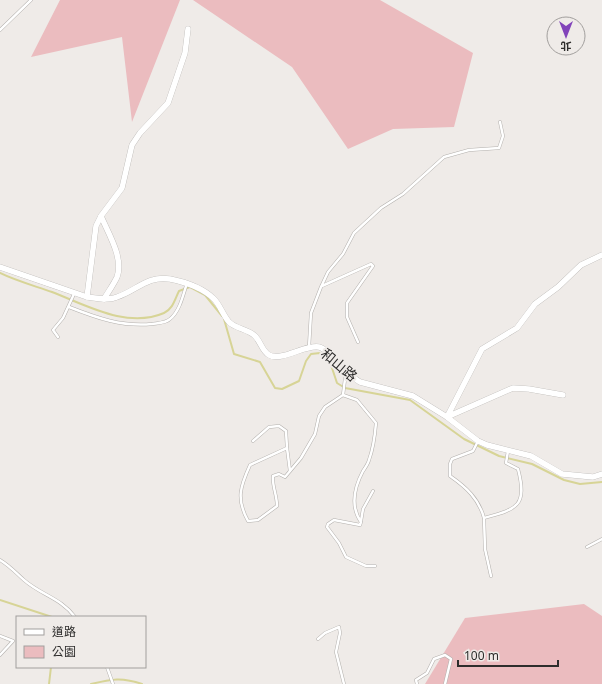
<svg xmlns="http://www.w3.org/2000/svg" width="602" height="684" viewBox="0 0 602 684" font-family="'Noto Sans','Noto Sans TC',sans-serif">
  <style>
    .green { fill: #ebbcbf }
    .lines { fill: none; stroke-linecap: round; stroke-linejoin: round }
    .stream { stroke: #d7d496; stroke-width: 2 }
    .service-casing { stroke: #b3b0ad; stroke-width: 3.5 }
    .minor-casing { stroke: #b3b0ad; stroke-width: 6 }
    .service { stroke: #fff; stroke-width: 2.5 }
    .minor { stroke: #fff; stroke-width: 5.5 }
    .labels { text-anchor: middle; stroke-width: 4; stroke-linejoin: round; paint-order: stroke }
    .street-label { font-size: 14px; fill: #2e2d2c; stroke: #efebe8 }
  </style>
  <rect width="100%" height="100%" fill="#efebe8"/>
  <!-- green -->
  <g class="green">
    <path d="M60,0H180L132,122L122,37L31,57Z"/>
    <path d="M193,0H380L473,53L454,127L393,129L348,149L292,67Z"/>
    <path d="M584,604L602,616V684H425L465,618Z"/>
  </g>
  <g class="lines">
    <!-- stream -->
    <g class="stream">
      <path d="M0,273C16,281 35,286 52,292C86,305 127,329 164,313C173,309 175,299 179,291L190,287L205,295L222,316"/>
      <path d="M224,319L234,354L260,362L275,388L282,389L299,381L306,361L311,354L320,353L330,362L337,383L345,388L410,400L464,439L499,456L532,464L564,480L580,484L602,482"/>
      <path d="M0,600L52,617"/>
      <path d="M49,684L51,667"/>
      <path d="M91,684C112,679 122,677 142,684"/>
    </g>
    <!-- service casing -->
    <g class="service-casing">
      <g id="service">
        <path d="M0,30L31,0"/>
        <path d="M322,286L371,264L373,266L347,303V317L358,342"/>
        <path d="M69,307C97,318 122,327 152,324C158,323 166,323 170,319C180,311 183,295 187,283"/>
        <path d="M58,337L53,330L63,318L74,294"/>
        <path d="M309,347L311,313L321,287L328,272L343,254L354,233L381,208L403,194L444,157L469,150L499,148L503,136L500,122"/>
        <path d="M343,395L346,371"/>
        <path d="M253,441L269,427L279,426L286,431L287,448L250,465C240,487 236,499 248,521L258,520L277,506C277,495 272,486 273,476L279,474L285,477L301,458L315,434L319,416L325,407L343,395L357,400L376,423C375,435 373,449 369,460C368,464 365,468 363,471C354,488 350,506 361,522L360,525L334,520L328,524L327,527L339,543L346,557L366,566H375"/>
        <path d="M478,441L473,451L452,459L450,464V476C466,487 479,499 484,518"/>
        <path d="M287,448L290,471"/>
        <path d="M361,521L363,509L373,491"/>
        <path d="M587,547L602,539"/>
        <path d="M0,560C10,566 16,573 24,580C41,595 61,598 75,617"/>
        <path d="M491,576L485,549L484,518C516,509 528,507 518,469L506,463L508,451"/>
        <path d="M0,636L13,641L0,655"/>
        <path d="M318,639L325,633L339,627L340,633L336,652L344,684"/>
        <path d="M107,667L113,684"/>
        <path d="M417,684L416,680L427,673L434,659L445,655L451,659L445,684"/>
      </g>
    </g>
    <!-- minor casing -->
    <g class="minor-casing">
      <g id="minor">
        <path d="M0,267L87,297C96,298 108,301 117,297C136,291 148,275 170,279C185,282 203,288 214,299C220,305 223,315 229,322C236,329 248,329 255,336C261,342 262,351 269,355C281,362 306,344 319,347C331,350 347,375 360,382L413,396L447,417L478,441L487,445L531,456L562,474L593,477L602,474"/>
        <path d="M87,297L96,226L101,216"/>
        <path d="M104,299C108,292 114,284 117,277C124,258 108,233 101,216L122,188L132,145L140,133L168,103L185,53L188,29"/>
        <path d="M563,395L529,389L513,388L447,417L482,349L517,328L535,304L558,287L581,265L602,255"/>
      </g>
    </g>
    <!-- service -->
    <use href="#service" class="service"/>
    <!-- minor -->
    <use href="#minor" class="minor"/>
  </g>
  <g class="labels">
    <!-- street labels -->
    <g class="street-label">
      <text transform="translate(339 365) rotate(40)" y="5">和山路</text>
    </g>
  </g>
  <!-- legend -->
  <rect x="16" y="616" width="130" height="52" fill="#efebe8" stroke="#a29f9d"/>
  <rect x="24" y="629" width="20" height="6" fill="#ffffff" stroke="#a29f9d"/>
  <text x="52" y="636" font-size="12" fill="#2e2d2c">道路</text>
  <rect x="24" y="646" width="20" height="12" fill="#ebbcbf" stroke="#a29f9d"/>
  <text x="52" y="656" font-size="12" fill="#2e2d2c">公園</text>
  <!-- north arrow -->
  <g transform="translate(566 36) rotate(180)"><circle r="19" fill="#efebe8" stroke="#a29f9d"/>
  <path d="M0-3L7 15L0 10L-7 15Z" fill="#8244ba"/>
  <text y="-6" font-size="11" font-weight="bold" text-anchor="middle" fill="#2e2d2c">北</text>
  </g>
  <!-- scale -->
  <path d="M458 660v6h100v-6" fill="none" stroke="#2e2d2c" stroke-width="2"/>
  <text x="464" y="660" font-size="12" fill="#2e2d2c" stroke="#efebe8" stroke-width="3" paint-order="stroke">100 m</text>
</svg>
